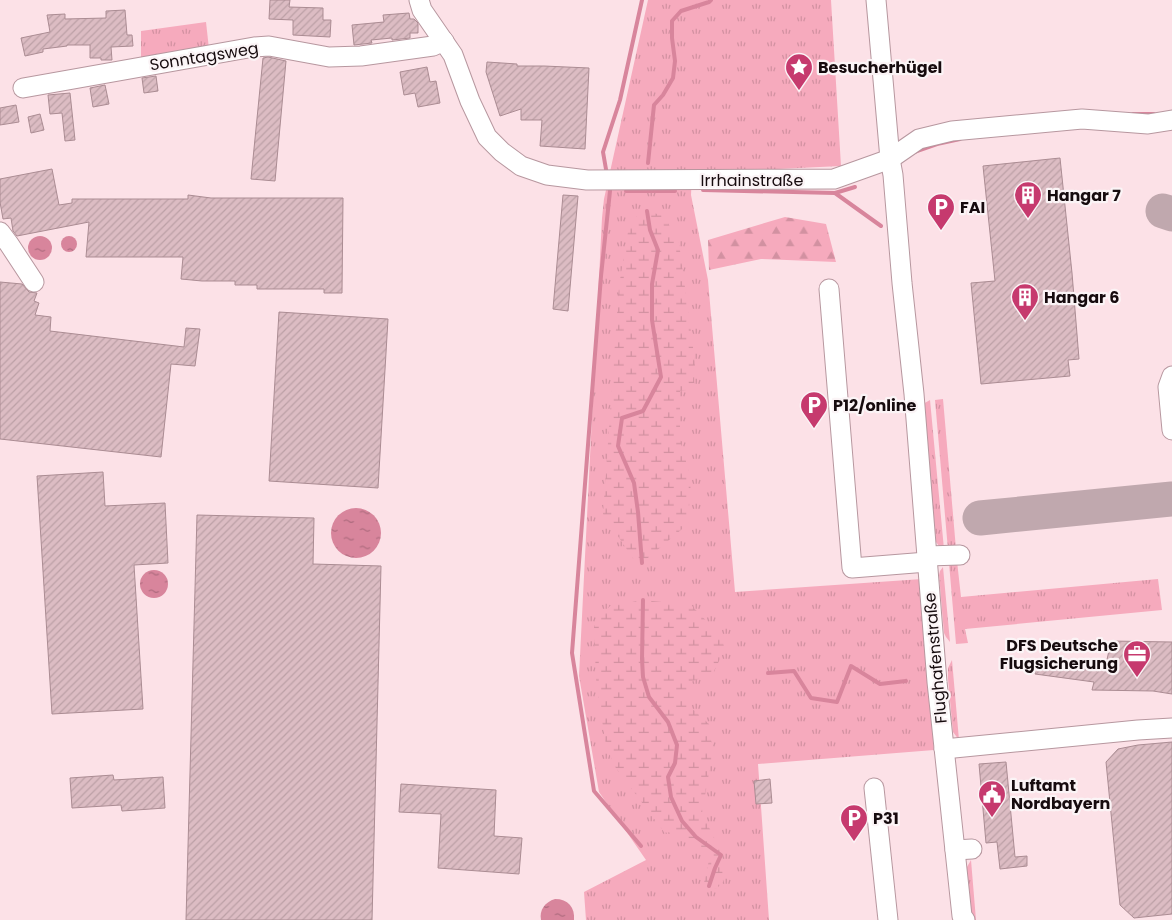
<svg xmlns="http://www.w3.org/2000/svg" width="1172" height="920" viewBox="0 0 1172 920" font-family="Poppins,sans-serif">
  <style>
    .grass { fill: url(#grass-tufts) }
    .forest { fill: url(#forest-firs) }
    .wetland { fill: url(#wetland-marsh) }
    .water { fill: url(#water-ripples) }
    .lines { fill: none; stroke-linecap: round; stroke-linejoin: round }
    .stream { stroke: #d8859c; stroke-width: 4 }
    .taxiway { stroke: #c0a8ae; stroke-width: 35 }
    .building { fill: url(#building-hatch); stroke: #ab8c93 }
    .minor-casing { stroke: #b7979f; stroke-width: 21 }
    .minor { stroke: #fff; stroke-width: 19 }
    .labels { text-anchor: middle; stroke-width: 4.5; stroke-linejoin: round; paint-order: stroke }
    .street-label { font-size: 16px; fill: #160b0e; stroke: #fbf4f6 }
    .poi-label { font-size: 16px; font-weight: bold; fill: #160b0e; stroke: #fbf4f6; text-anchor: start }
  </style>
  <defs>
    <pattern id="grass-tufts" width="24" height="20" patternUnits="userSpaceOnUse" patternTransform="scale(1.25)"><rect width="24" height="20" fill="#f6aabd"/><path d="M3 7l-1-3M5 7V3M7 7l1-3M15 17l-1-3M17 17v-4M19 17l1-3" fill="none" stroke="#d291a1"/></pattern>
    <pattern id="forest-firs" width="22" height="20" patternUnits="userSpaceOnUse" patternTransform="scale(1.25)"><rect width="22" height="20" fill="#f6aabd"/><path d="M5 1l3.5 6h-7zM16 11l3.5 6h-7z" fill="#d291a1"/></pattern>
    <pattern id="wetland-marsh" width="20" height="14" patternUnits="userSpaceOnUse" patternTransform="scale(1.25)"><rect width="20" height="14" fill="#f6aabd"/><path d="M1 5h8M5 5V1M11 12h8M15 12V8" fill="none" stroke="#d291a1"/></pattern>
    <pattern id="water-ripples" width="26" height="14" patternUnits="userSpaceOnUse" patternTransform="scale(1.25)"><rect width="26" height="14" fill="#d8859c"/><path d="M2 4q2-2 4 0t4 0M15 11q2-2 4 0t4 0" fill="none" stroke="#ae6b7e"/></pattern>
    <pattern id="building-hatch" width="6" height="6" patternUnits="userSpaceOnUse" patternTransform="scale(1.25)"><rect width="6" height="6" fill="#dcbcc3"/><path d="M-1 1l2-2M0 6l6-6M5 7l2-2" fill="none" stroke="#bca0a6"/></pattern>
  </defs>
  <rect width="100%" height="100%" fill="#fce1e7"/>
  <!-- grass -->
  <g class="grass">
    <path d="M648,0H831L841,166L692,173L691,195L708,280L735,592L922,579L934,750L758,764L769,920H586L584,892L646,860L599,792L579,676L602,218L604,199Z"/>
    <path d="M206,22L209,49L141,61V31Z"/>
    <path d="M943,399L956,549L948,550L935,400Z"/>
    <path d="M930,400L944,549L939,546L936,542L922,409L923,404Z"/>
    <path d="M957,561L961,597L1158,579L1162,610L965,629L968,643L956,644L949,563Z"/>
    <path d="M943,567L950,642L946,637L944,633L939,575L940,571Z"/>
    <path d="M952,660L959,740L953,732L948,679V668Z"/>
    <path d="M971,860L976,920H974L970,913L967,874V867Z"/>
  </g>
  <!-- forest -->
  <path class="forest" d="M785,217L826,224L836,262L761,259L709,270L708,240Z"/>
  <!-- wetland -->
  <g class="wetland">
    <path d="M647,211L664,216L679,243L695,362L694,389L680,391V440L691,479L688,524L642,563L634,560L603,514L619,286L629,226L640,212Z"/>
    <path d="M643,600L691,605L721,636L725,649L713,673L691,682L684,701L709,724L713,750L702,813L721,852L723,882L716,889L704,883L709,860L695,840L664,832L613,764L605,740L596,679L594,626L610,606Z"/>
  </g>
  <!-- water -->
  <g class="water">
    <circle cx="69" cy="244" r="8"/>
    <circle cx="40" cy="248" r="12"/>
    <circle cx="356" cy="533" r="25"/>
    <circle cx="154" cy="584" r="14"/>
    <path d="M555,899C568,899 575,907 574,920H541C539,910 545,902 555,899Z"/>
  </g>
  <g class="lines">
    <!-- stream -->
    <g class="stream">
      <path d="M1133,114H1154"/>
      <path d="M914,152L937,144L960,139"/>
      <path d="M648,163L654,105L663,95L673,78L675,61L672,38V21L681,11L709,2L711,0"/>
      <path d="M607,175L603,152L620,100L642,0"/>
      <path d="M609,186L610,191L601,276L572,653L594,791L641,846"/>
      <path d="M703,190L835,193L881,226"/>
      <path d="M626,191H675"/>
      <path d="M835,193L855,187"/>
      <path d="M642,563L638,512L634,483L618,446L622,418L643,411L661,377L652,320V284L658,250L650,230L647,211"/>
      <path d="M643,600L642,659L643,677L649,697L668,722L677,745L675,763L668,777L671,797L682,821L696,837L721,855L715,868L709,886"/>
      <path d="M768,673L794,671L811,698L837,702L851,666L880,684L906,681"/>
    </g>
    <!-- taxiway -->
    <g class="taxiway">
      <path d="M1163,211L1172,214"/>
      <path d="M980,518L1172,499"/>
    </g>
  </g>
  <!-- building -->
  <g class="building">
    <path d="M270,0H290L289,7L323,8V20H331L330,37L293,35V20L269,19Z"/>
    <path d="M125,10L127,35H132L133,46L111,47L112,60H101V58H90V45H67V46L43,49V52L25,56L21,38L50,32L47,15L65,14V19L106,18V11Z"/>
    <path d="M409,13L410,19H414L418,23V33H410V38L392,40V38L371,40L372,43L354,45L352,25L384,22L383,15Z"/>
    <path d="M268,57L286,61L275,181L251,179L263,58Z"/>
    <path d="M487,62L517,64V66H544L589,68L585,149L540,146L542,120H521V109L500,116L486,72Z"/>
    <path d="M427,67L430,82L436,81L440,103L418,107L415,93L404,95L400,72Z"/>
    <path d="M156,76L158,91L144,93L142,78Z"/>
    <path d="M105,85L109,104L93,107L90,88Z"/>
    <path d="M70,93L75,140L65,141L62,113L50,114L48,95Z"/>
    <path d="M16,105L19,122L0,125V108Z"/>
    <path d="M40,114L44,130L31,133L28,117Z"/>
    <path d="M1060,158L1072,273L1079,359L1068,360L1070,376L981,384L971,283L995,281L983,166Z"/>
    <path d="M52,169L59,205L72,203V199H188V195L211,198H343L342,293H324V289H257V285H235V281H202L181,279L183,257H86L89,222L17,236L13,231L11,218L3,219L0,202V179Z"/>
    <path d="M563,195L578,196L568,311L553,309Z"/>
    <path d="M0,282L22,284L29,292L37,293L34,301L39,303L35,315L51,317L50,331L184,347L186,328L200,329L195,366L171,364L161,457L0,439Z"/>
    <path d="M279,312L388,319L378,488L269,481Z"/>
    <path d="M103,472L105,506L165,503L168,563L134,565L143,709L52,714L37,476Z"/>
    <path d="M197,515L314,518L313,564L381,566L372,920H186Z"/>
    <path d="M1111,641L1172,642V694L1153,691L1092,690L1094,682L1035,674L1037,659L1105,669Z"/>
    <path d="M1172,742V914L1134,918L1120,905L1106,762L1118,749L1138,745Z"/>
    <path d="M1006,762L1015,857L1027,856V866L1000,869L997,842L986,843L979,764Z"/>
    <path d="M113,775L114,780L163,777L165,808L122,811L121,805L72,808L70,778Z"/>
    <path d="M770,779L772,803L756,804L754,781Z"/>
    <path d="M401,784L496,790L494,836L522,838L519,874L438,868L441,814L399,812Z"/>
  </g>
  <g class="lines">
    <!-- minor casing -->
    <g class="minor-casing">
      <g id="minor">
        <path d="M419,0L422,10L453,55L470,101L487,137L502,152L521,166L547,175L587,180L834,179L890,159L919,139L952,131L1082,119L1148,124L1172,120"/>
        <path d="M876,0L890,159L893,175L902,283L914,394L937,682L962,916L965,920"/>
        <path d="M23,88L254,47L269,46L329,57L361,56L433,46L444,41"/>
        <path d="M0,232L9,244L34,282"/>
        <path d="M829,289L852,568L927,562"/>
        <path d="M1172,376L1168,387L1172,430"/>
        <path d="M927,556L960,555"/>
        <path d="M944,749L1138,730L1172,728"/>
        <path d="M874,788L888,920"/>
        <path d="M955,850L972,849"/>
      </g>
    </g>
    <!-- minor -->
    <use href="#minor" class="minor"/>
  </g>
  <!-- icons -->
  <defs>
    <g id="sight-pin" transform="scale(1.4375)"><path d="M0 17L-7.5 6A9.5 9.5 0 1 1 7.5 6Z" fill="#c63a6e" stroke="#fbf4f6"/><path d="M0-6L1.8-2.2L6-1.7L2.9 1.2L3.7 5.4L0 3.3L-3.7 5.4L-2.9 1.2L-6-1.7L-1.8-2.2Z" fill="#fff"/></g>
    <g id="building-pin" transform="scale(1.4375)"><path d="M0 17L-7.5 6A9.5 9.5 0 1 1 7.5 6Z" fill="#c63a6e" stroke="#fbf4f6"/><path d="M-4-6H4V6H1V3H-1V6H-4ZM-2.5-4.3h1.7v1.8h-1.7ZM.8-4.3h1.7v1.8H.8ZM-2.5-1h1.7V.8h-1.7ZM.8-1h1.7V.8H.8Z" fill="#fff"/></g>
    <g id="parking-pin" transform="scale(1.4375)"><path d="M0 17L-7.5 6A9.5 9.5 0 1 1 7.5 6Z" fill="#c63a6e" stroke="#fbf4f6"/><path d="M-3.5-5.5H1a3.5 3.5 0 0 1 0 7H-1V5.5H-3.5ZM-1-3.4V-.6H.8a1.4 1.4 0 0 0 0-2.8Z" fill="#fff"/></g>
    <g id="office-pin" transform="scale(1.4375)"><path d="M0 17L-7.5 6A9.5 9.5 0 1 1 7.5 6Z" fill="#c63a6e" stroke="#fbf4f6"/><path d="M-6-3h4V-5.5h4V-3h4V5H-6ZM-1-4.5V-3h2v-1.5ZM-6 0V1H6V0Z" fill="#fff"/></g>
    <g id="civic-pin" transform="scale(1.4375)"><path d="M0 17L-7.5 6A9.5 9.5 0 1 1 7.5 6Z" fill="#c63a6e" stroke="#fbf4f6"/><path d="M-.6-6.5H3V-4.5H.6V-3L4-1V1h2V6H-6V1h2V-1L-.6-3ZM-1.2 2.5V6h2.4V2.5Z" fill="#fff"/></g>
  </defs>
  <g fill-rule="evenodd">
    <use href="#sight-pin" x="799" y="67"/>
    <use href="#building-pin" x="1028" y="195"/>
    <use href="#parking-pin" x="941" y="207"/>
    <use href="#building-pin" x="1025" y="297"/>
    <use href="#parking-pin" x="814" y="405"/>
    <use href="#office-pin" x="1137" y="654"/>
    <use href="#civic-pin" x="992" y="794"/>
    <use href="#parking-pin" x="854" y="818"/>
  </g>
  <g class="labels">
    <!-- street labels -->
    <g class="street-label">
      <text transform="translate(204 56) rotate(-9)" y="6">Sonntagsweg</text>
      <text x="752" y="186">Irrhainstraße</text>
      <text transform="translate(935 658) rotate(-95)" y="6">Flughafenstraße</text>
    </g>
    <!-- poi labels -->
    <g class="poi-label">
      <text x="818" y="73">Besucherhügel</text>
      <text x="1047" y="201">Hangar 7</text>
      <text x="960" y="213">FAI</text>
      <text x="1044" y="303">Hangar 6</text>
      <text x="833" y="411">P12/online</text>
      <text x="1118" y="651" text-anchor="end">DFS Deutsche<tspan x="1118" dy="18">Flugsicherung</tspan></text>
      <text x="1011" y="791">Luftamt<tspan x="1011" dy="18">Nordbayern</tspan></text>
      <text x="873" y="824">P31</text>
    </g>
  </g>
</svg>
